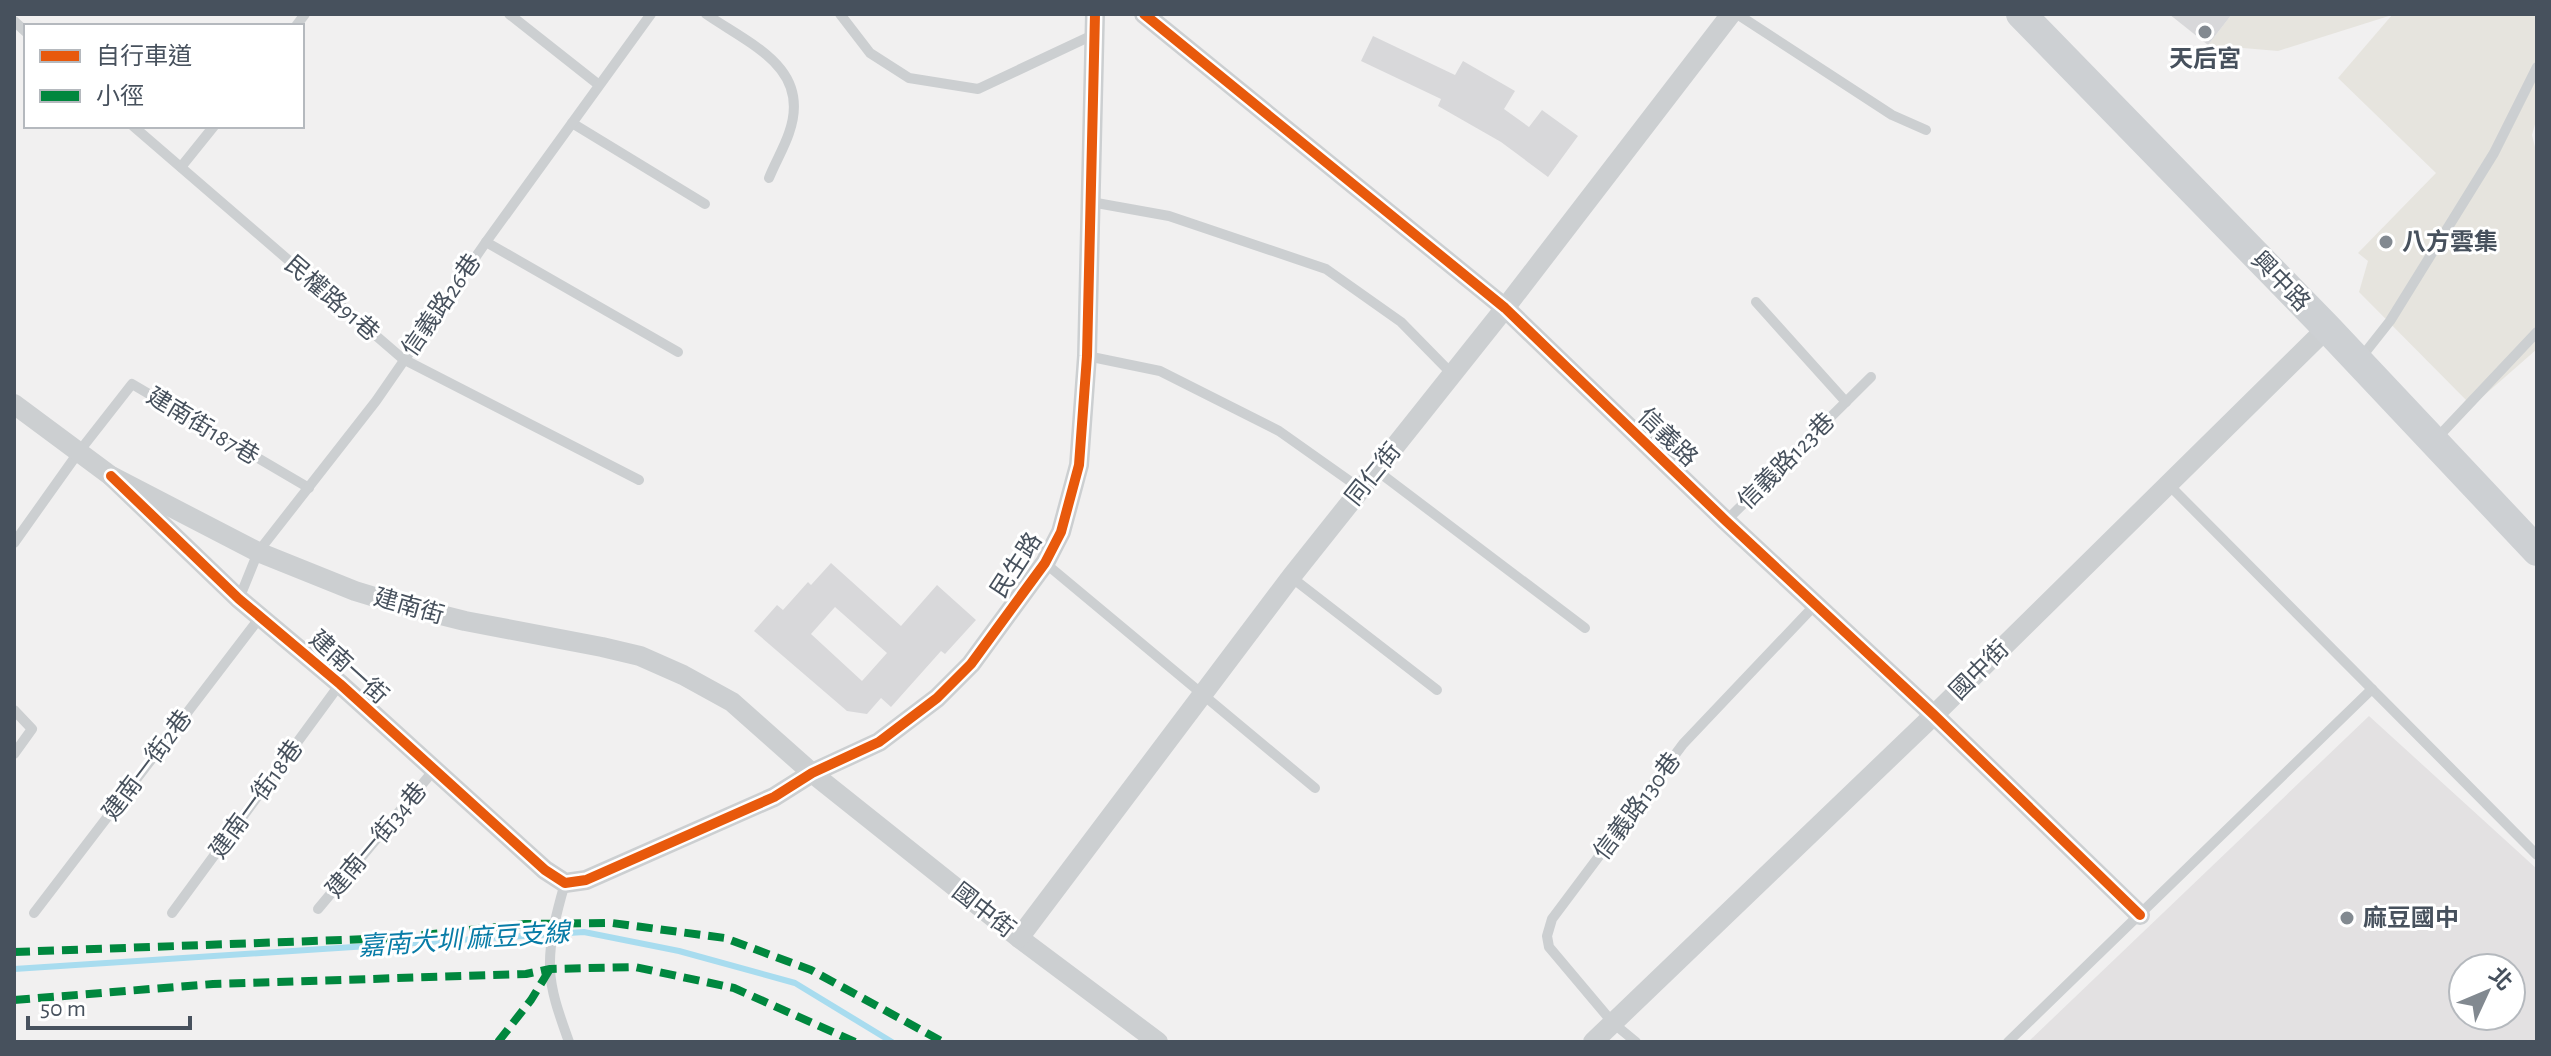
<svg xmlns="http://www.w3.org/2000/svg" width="2551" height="1056" viewBox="0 0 2551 1056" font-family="'Alegreya Sans','Noto Sans TC',sans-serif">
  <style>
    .commercial { fill: #e6e4de }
    .education { fill: #e3e1e2; fill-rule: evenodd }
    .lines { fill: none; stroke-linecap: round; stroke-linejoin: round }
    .stream { stroke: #a8dcef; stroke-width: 6 }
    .building { fill: #d8d8da; fill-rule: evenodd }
    .service { stroke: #cccfd1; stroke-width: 10 }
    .minor { stroke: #cccfd1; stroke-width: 20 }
    .secondary { stroke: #cdd0d3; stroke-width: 30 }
    .quiet { stroke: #00873e; stroke-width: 8; stroke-dasharray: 16 8; stroke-linecap: butt }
    .cycleway-casing { stroke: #fff; stroke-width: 15 }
    .cycleway { stroke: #e8590c; stroke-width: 10 }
    .poi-dot { fill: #828990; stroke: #fff; stroke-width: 3 }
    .labels { text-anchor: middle; stroke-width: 6; stroke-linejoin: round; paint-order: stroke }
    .poi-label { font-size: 24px; font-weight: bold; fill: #47515d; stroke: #fff; text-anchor: start }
    .street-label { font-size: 24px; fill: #47515d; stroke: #fff }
    .water-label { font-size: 26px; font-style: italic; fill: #087ca7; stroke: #fff }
  </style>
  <rect width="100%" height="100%" fill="#f1f0f0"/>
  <!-- commercial -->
  <path class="commercial" d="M2232,14H2537V117L2532,135L2537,155V349L2472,406L2359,292L2368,261L2358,253L2436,173L2338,78L2392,15L2278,51L2208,45Z"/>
  <!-- education -->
  <path class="education" d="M2369,716L2537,869V1042H2028ZM2463,968H2511V1016H2463Z"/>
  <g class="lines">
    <!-- stream -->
    <path class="stream" d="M14,969L584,932L679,951L795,983L892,1042"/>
  </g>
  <!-- building -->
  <g class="building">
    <path d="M2169,14H2232L2208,45Z"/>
    <path d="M1373,36L1455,75L1463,61L1515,91L1504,109L1529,127L1542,110L1578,136L1548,177L1501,142L1438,106L1441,99L1361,61Z"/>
    <path d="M831,563L901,626L937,585L976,620L945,654L941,651L891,707L881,698L867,714L847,711L754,631L777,605L783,610L808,582L811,585ZM835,607L887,653L862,681L811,634Z"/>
  </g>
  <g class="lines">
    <!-- service -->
    <g class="service">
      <path d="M509,14L599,85"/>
      <path d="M706,14C751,45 812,68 789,133C784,148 775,163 769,178"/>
      <path d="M840,14L870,53L909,78L978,89L1095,34"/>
      <path d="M1737,14L1892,115L1926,130"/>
      <path d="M14,21L26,32"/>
      <path d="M296,26L305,14"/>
      <path d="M572,123L705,204"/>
      <path d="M133,126L403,359L639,480"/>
      <path d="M181,167L214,126"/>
      <path d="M1091,202L1169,216L1326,269L1401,322L1452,374"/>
      <path d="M486,242L678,352"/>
      <path d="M1756,302L1846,402"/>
      <path d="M1087,356L1160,371L1279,431L1361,489"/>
      <path d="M2360,359L2390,321L2494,153L2537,67"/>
      <path d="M2437,438L2537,332"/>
      <path d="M1376,470L1585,628"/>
      <path d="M2168,484L2537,855"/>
      <path d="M1726,521L1871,377"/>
      <path d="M14,543L78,453L132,384L309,488"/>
      <path d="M1045,563L1315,788"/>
      <path d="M1291,577L1437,690"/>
      <path d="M239,599L258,552L376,401L486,242L651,14"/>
      <path d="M14,710L32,729L14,754"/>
      <path d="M565,883C557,911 549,940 550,969C551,994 561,1019 569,1042"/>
      <path d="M318,909L434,770"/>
      <path d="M34,913L261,616"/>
      <path d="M172,913L340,684"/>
      <path d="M1636,1042L1613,1023L1549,947L1547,936L1552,919L1683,744L1815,605"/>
      <path d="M2008,1042L2372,689"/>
    </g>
    <!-- minor -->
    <g class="minor">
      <path d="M1144,14L1505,308L1726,521L1934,715L2140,915"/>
      <path d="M14,404L111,476L258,552L355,591L401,605L465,621L602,647L640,656L683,675L732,702L812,773L1019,938L1158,1042"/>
      <path d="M111,476L239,599L340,684L545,870L565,883L586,880L774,797L812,773L879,742L937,698L971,664L1045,563L1061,532L1079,465L1087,356L1095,14"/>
      <path d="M1019,938L1291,577L1505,308L1731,14"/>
      <path d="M1593,1042L1934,715L2327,328"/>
    </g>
    <!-- secondary -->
    <path class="secondary" d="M2021,14L2327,328L2537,551"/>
    <!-- quiet -->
    <g class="quiet">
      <path d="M14,952L395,938L525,924L612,923L725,938L811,970L943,1042"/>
      <path d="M14,1000L213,984L526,974L550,969L635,967L734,988L855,1042"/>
      <path d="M498,1042L531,1000L550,969"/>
    </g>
    <!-- cycleway casing -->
    <g class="cycleway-casing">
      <g id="cycleway">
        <path d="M1144,14L1505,308L1726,521L1934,715L2140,915"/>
        <path d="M111,476L239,599L340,684L545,870L565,883L586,880L774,797L812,773L879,742L937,698L971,664L1045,563L1061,532L1079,465L1087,356L1095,14"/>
      </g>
    </g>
    <!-- cycleway -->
    <use href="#cycleway" class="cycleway"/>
  </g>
  <!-- markers -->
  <g class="poi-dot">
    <circle cx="2205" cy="32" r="8"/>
    <circle cx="2386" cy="242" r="8"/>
    <circle cx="2347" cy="918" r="8"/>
  </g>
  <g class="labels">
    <!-- poi labels -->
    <g class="poi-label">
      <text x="2205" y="67" text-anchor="middle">天后宮</text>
      <text x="2402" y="250">八方雲集</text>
      <text x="2363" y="926">麻豆國中</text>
    </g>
    <!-- street labels -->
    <g class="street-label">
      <text transform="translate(2281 281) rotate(46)" y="8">興中路</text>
      <text transform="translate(332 298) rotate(41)" y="8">民權路91巷</text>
      <text transform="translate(441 305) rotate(-55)" y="8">信義路26巷</text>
      <text transform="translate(203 426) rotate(31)" y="8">建南街187巷</text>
      <text transform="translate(1668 437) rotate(44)" y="8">信義路</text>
      <text transform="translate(1786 461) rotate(-45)" y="8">信義路123巷</text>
      <text transform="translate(1373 474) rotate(-51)" y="8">同仁街</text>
      <text transform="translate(1016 565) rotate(-57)" y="8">民生路</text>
      <text transform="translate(409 606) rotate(16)" y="8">建南街</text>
      <text transform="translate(349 667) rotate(42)" y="8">建南一街</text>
      <text transform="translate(1979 670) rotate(-45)" y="8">國中街</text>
      <text transform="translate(147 765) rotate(-53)" y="8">建南一街2巷</text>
      <text transform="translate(256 799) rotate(-54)" y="8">建南一街18巷</text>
      <text transform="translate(1637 806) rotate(-53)" y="8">信義路130巷</text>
      <text transform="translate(376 840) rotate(-50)" y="8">建南一街34巷</text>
      <text transform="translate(984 910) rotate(38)" y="8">國中街</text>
    </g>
    <!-- water labels -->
    <g class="water-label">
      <text transform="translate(464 939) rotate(-4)" y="9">嘉南大圳 麻豆支線</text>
    </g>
  </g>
  <!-- border -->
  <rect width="2551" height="1056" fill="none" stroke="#47515d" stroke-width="32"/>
  <!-- legend -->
  <rect x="24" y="24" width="280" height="104" fill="#ffffff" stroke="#b5b9be" stroke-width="2"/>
  <rect x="40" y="50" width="40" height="12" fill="#e8590c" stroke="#b5b9be" stroke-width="2"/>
  <text x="96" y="64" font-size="24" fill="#47515d">自行車道</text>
  <rect x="40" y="90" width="40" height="12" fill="#00873e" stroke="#b5b9be" stroke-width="2"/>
  <text x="96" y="104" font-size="24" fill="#47515d">小徑</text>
  <!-- north arrow -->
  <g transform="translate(2487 992) rotate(46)"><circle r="38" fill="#ffffff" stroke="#b5b9be" stroke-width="2"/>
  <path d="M0-6L14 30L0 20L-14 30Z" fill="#828990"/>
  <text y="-12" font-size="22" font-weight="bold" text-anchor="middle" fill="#47515d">北</text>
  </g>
  <!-- scale -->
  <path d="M28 1016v12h162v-12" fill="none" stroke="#47515d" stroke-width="4"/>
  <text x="40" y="1016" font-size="24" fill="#47515d" stroke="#ffffff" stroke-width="6" paint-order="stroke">50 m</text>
</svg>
